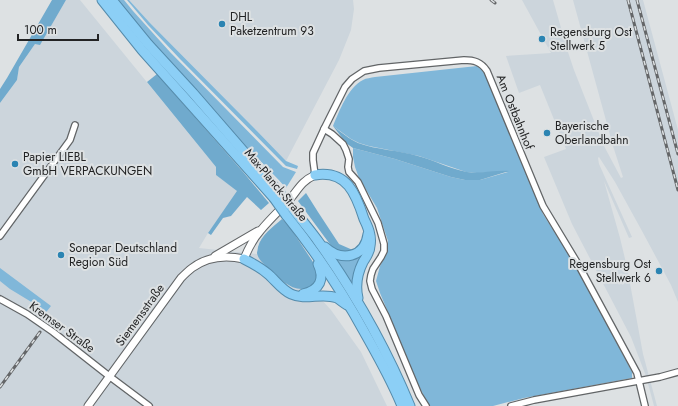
<svg xmlns="http://www.w3.org/2000/svg" width="678" height="406" viewBox="0 0 678 406" font-family="Jost,sans-serif">
  <style>
    .built { fill: #ccd5dc }
    .green { fill: #80b7d9 }
    .forest { fill: #70aacd }
    .lines { fill: none; stroke-linecap: round; stroke-linejoin: round }
    .minor-casing { stroke: #626567; stroke-width: 8 }
    .tertiary-casing { stroke: #626567; stroke-width: 9 }
    .trunk-casing { stroke: #558bab; stroke-width: 11 }
    .minor { stroke: #fff; stroke-width: 5.5 }
    .tertiary { stroke: #fff; stroke-width: 7 }
    .trunk { stroke: #8ccff6; stroke-width: 9 }
    .rail-casing { stroke: #646668; stroke-width: 3 }
    .rail { stroke: #dde1e3; stroke-width: 1.5; stroke-dasharray: 4.5; stroke-linecap: butt }
    .trunk-bridge-casing { stroke: #558bab; stroke-width: 11; stroke-linecap: butt }
    .trunk-bridge { stroke: #8ccff6; stroke-width: 9 }
    .poi-dot { fill: #2b84b2; stroke: #dde1e3; stroke-width: 1.5 }
    .labels { text-anchor: middle; stroke-width: 4; stroke-linejoin: round; paint-order: stroke }
    .poi-label { font-size: 12px; fill: #222324; stroke: #dde1e3; text-anchor: start }
    .street-label { font-size: 12px; fill: #222324; stroke: #dde1e3 }
  </style>
  <rect width="100%" height="100%" fill="#dde1e3"/>
  <!-- built -->
  <g class="built">
    <path d="M66,0H80L216,167V175L238,191L208,233L199,248L257,254L263,263L281,279L290,286L310,287L331,310L361,352L387,406H0V103L17,80L19,67L35,44H40Z"/>
    <path d="M129,0H353L354,9L351,30L339,60L286,161L257,131L150,23Z"/>
    <path d="M522,0H553L568,52L574,70L604,146L621,178L623,177L613,146L573,0H643L678,130V302L671,285L642,231L615,182L599,157L598,158L599,164L632,237L629,238L604,181L620,238L627,267L643,354L657,406H654L646,376L631,337L572,224L544,157L566,149L540,85L519,93L506,56L551,53Z"/>
  </g>
  <!-- green -->
  <g class="green">
    <path d="M116,0H124L133,11L170,52L283,167L296,172L286,188C268,168 249,150 231,131C191,89 154,44 116,0Z"/>
    <path d="M127,0H129L150,23L257,131L286,161L298,166L297,169L286,166L283,163L180,59L148,25Z"/>
    <path d="M477,66L482,70L487,78L543,214L575,264L632,372V378L524,398L493,406H429L416,380L380,293L376,281L380,266L387,253L388,241L377,208L359,178L355,167L353,157V148L395,159L451,177L465,180H480L508,172L477,173L466,172L419,156L369,146L359,143L351,139L333,126C339,112 348,87 363,80C366,78 371,78 375,77Z"/>
    <path d="M366,245L352,284L336,258Z"/>
    <path d="M0,268L51,306L43,316L42,314V312L38,306L10,289L0,281Z"/>
  </g>
  <!-- forest -->
  <g class="forest">
    <path d="M52,0H66L40,45L35,44L19,67L17,80L0,103V89L7,78Z"/>
    <path d="M157,74L244,173L269,203L261,210L247,197L231,216L223,218L211,235L208,233L237,191L216,175V167L147,82Z"/>
    <path d="M333,126C341,132 349,139 358,143C377,150 398,150 418,156C434,160 450,169 467,172C481,174 495,170 509,171L480,180H465L451,177L395,159L353,148L346,143Z"/>
    <path d="M306,193L318,212L339,244L355,251L345,254L332,247L298,201Z"/>
    <path d="M282,219L291,229L317,268C319,273 318,275 316,280C315,284 312,287 308,288C293,293 280,279 271,270C266,266 258,260 257,253C257,253 258,248 258,247C261,235 273,227 282,219Z"/>
  </g>
  <g class="lines">
    <!-- minor casing -->
    <g class="minor-casing">
      <g id="minor">
        <path d="M324,129L332,134L343,144L346,150L349,159L348,167L349,172L358,182L378,223L384,244V251L381,257L373,269L371,275L370,281L372,289L386,316L419,395L426,406"/>
        <path d="M315,175L313,160V153L325,127L345,87L352,79L364,71L379,68L464,60C474,60 481,62 487,71L543,206L578,264L637,373L645,406"/>
        <path d="M0,236L70,140L75,125"/>
        <path d="M0,299L27,314L53,332L109,376L149,406"/>
        <path d="M511,406L534,400L660,377L678,372"/>
      </g>
    </g>
    <!-- tertiary casing -->
    <g class="tertiary-casing">
      <g id="tertiary">
        <path d="M215,256L258,231"/>
        <path d="M88,406L181,278C184,275 188,271 192,268C208,256 226,255 244,259C248,249 253,239 261,230C270,219 281,209 291,198C299,188 302,181 315,175"/>
      </g>
    </g>
    <!-- trunk casing -->
    <g class="trunk-casing">
      <g id="trunk">
        <path d="M102,0L142,50L274,198"/>
        <path d="M112,0L148,44L193,93L279,192"/>
        <path d="M315,175C347,170 356,194 364,219C368,227 372,236 370,246C370,252 366,257 363,262C357,274 355,285 358,298"/>
        <path d="M292,208C301,219 310,230 318,241C355,293 386,348 410,406"/>
        <path d="M286,215C316,252 343,293 366,335C379,358 392,381 402,406"/>
        <path d="M325,247C341,262 365,258 368,234"/>
        <path d="M244,259C252,263 261,268 268,274C275,280 282,290 291,294C306,301 322,292 337,298C340,300 344,303 347,305"/>
        <path d="M303,294C320,290 325,279 318,264"/>
      </g>
    </g>
    <!-- minor -->
    <use href="#minor" class="minor"/>
    <!-- tertiary -->
    <use href="#tertiary" class="tertiary"/>
    <!-- trunk -->
    <use href="#trunk" class="trunk"/>
    <!-- rail casing -->
    <g class="rail-casing">
      <g id="rail">
        <path d="M491,0L495,3"/>
        <path d="M628,0L678,190"/>
        <path d="M637,0L678,154"/>
        <path d="M0,387L40,332"/>
      </g>
    </g>
    <!-- rail -->
    <use href="#rail" class="rail"/>
    <!-- trunk-bridge casing -->
    <g class="trunk-bridge-casing">
      <g id="trunk-bridge">
        <path d="M279,192L292,208"/>
        <path d="M274,198L286,215"/>
      </g>
    </g>
    <!-- trunk-bridge -->
    <use href="#trunk-bridge" class="trunk-bridge"/>
  </g>
  <!-- markers -->
  <g class="poi-dot">
    <circle cx="222" cy="24" r="4"/>
    <circle cx="542" cy="39" r="4"/>
    <circle cx="547" cy="133" r="4"/>
    <circle cx="15" cy="164" r="4"/>
    <circle cx="61" cy="255" r="4"/>
    <circle cx="659" cy="271" r="4"/>
  </g>
  <g class="labels">
    <!-- poi labels -->
    <g class="poi-label">
      <text x="230" y="21">DHL<tspan x="230" dy="14">Paketzentrum 93</tspan></text>
      <text x="550" y="36">Regensburg Ost<tspan x="550" dy="14">Stellwerk 5</tspan></text>
      <text x="555" y="130">Bayerische<tspan x="555" dy="14">Oberlandbahn</tspan></text>
      <text x="23" y="161">Papier LIEBL<tspan x="23" dy="14">GmbH VERPACKUNGEN</tspan></text>
      <text x="69" y="252">Sonepar Deutschland<tspan x="69" dy="14">Region Süd</tspan></text>
      <text x="651" y="268" text-anchor="end">Regensburg Ost<tspan x="651" dy="14">Stellwerk 6</tspan></text>
    </g>
    <!-- street labels -->
    <g class="street-label">
      <text transform="translate(515 112) rotate(68)" y="4">Am Ostbahnhof</text>
      <text transform="translate(276 185) rotate(50)" y="4">Max-Planck-Straße</text>
      <text transform="translate(140 315) rotate(-54)" y="4">Siemensstraße</text>
      <text transform="translate(62 327) rotate(36)" y="4">Kremser Straße</text>
    </g>
  </g>
  <!-- scale -->
  <path d="M18 34v6h80v-6" fill="none" stroke="#222324" stroke-width="2"/>
  <text x="24" y="34" font-size="12" fill="#222324" stroke="#dde1e3" stroke-width="3" paint-order="stroke">100 m</text>
</svg>
